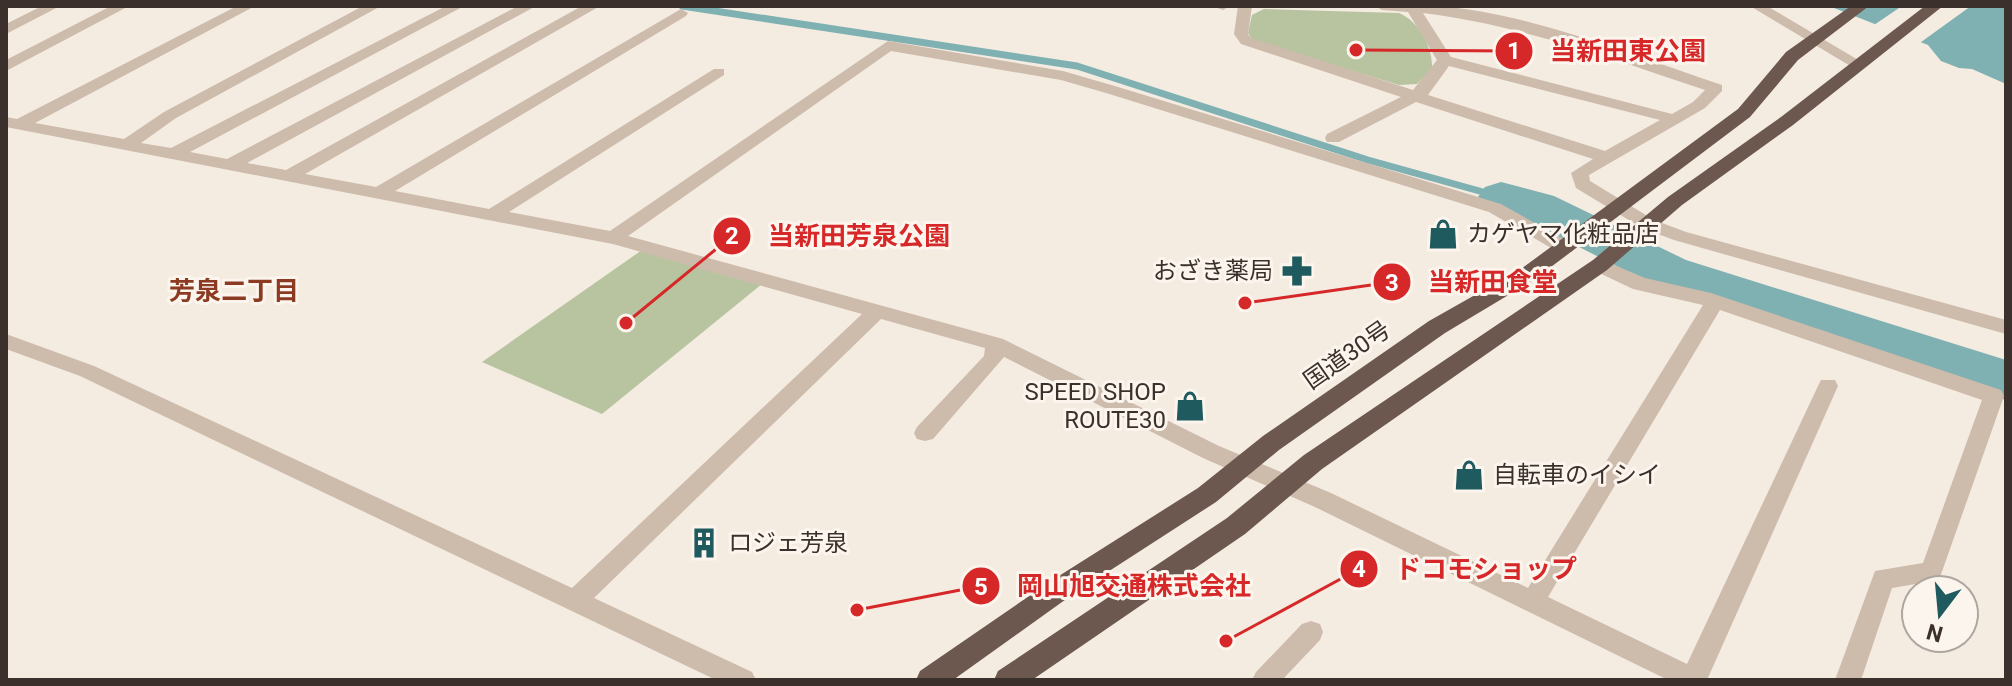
<svg xmlns="http://www.w3.org/2000/svg" width="2012" height="686" viewBox="0 0 2012 686" font-family="Roboto,'Noto Sans JP',sans-serif">
  <style>
    .green { fill: #b8c4a0 }
    .water { fill: #7fb0b2 }
    .pier { fill: #f4ebe1 }
    .lines { fill: none; stroke-linecap: round; stroke-linejoin: round }
    .stream { stroke: #7fb0b2; stroke-width: 7 }
    .river { fill: #7fb0b2; fill-rule: evenodd }
    .minor { fill: #cdbbac; fill-rule: evenodd }
    .tertiary { fill: #cdbbac; fill-rule: evenodd }
    .trunk { fill: #6c584f; fill-rule: evenodd }
    .labels { text-anchor: middle; stroke-width: 6; stroke-linejoin: round; paint-order: stroke }
    .poi-label { font-size: 24px; fill: #3b302b; stroke: #fbf5ee; text-anchor: start }
    .street-label { font-size: 24px; fill: #3b302b; stroke: #fbf5ee }
    .neighbourhood-label { font-size: 26px; font-weight: bold; fill: #8c3b22; stroke: #fbf5ee }
    .leader { fill: none; stroke: #d62828; stroke-width: 3 }
    .callout-dot { fill: #d62828; stroke: #fbf5ee; stroke-width: 3 }
    .mark-label { font-size: 24px; text-anchor: middle; font-weight: bold; fill: #fff }
    .callout-label { font-size: 26px; text-anchor: middle; font-weight: bold; fill: #d62828; stroke: #fbf5ee; stroke-width: 6; stroke-linejoin: round; paint-order: stroke }
  </style>
  <rect width="100%" height="100%" fill="#f4ebe1"/>
  <!-- green -->
  <g class="green">
    <path d="M1264,9L1399,13C1419,21 1433,48 1432,69L1417,84L1399,85L1253,41L1248,33L1252,15Z"/>
    <path d="M642,250L762,284L602,414L482,362Z"/>
  </g>
  <!-- water -->
  <path class="water" d="M1829,6H2006V84L1972,69L1959,68L1941,61L1928,45Z"/>
  <!-- pier -->
  <path class="pier" d="M1902,6H1971L1917,45L1871,27Z"/>
  <g class="lines">
    <!-- stream -->
    <path class="stream" d="M682,6L1077,66L1368,160L1501,197"/>
    <!-- river -->
    <path class="river" d="M1501,182L1554,196L1686,260L2006,360V400L1652,284L1522,218L1485,207L1478,197L1485,187Z"/>
    <!-- minor -->
    <g class="minor">
      <path d="M42,6H60L6,34V24Z"/>
      <path d="M111,6H129L6,71V60Z"/>
      <path d="M237,6H255L35,123L124,139L164,112L363,6H381L176,118L141,143L171,148L446,6H464L190,152L227,159L518,6H536L247,163L286,170L582,6H600L305,174L376,187L681,9L688,13L686,16L395,191L489,209L714,69H724V75L509,212L610,231L888,41L1063,71L1118,87L1501,204L1572,244L1574,248L1572,252H1558L1489,212L1106,93L1061,80L891,51L628,236L1003,339L1219,446L1331,493L1528,588L1703,305L1633,289L1593,270L1591,265L1593,260L1600,259L1645,278L1711,293L2001,390L2004,396L1939,580L1892,588L1861,680H1835L1875,571L1923,563L1982,400L1720,310L1548,597L1687,664L1818,386L1821,380H1835L1838,386L1707,680H1668L1315,507L1203,458L1004,357L933,439L925,441L917,439L914,433L917,427L984,356L985,348L881,319L594,598L752,672L756,680H716L80,376L6,349V334L94,366L572,588L862,314L613,244L6,127V117L17,119Z"/>
      <path d="M1212,6H1230L1223,10Z"/>
      <path d="M1238,6H1252L1248,34L1251,38L1413,90L1437,60L1408,12L1382,10L1375,6C1395,6 1416,5 1437,6C1531,13 1632,55 1722,85V91L1705,108L1589,175L1590,181L1654,220L1686,232L2006,320V334L1674,240L1642,228L1576,188L1571,173L1593,159L1416,102L1339,142H1327L1325,138L1327,134L1401,97L1241,44L1234,34ZM1423,13C1521,25 1613,59 1705,90L1693,102L1672,114L1451,57ZM1449,66L1660,120L1605,151L1428,95Z"/>
      <path d="M1311,621L1320,624L1323,632L1320,640L1282,680H1252L1256,672L1302,624Z"/>
    </g>
    <!-- tertiary -->
    <path class="tertiary" d="M1750,6H1767L1865,64L1857,69L1852,67Z"/>
    <!-- trunk -->
    <g class="trunk">
      <path d="M1851,6H1869L1798,60L1750,117L1535,279L1445,333L1279,450L1216,502L1069,597L953,680H916L920,671L1051,581L1198,488L1263,436L1429,321L1521,269L1738,109L1786,52Z"/>
      <path d="M1925,6H1943L1793,125L1682,205L1607,270L1322,469L1245,534L1032,680H994L998,671L1227,518L1304,455L1593,260L1668,197L1781,117Z"/>
    </g>
  </g>
  <!-- icons -->
  <defs>
    <g id="shop-bare" transform="scale(2.4)"><path d="M-5-2.5h2.3a2.7 3.5 0 0 1 5.4 0H5L5.5 6h-11ZM-1.5-2.5h3a1.5 2.3 0 0 0-3 0Z" fill="#1f5a5e" stroke="#fbf5ee" stroke-width="2.5" paint-order="stroke"/></g>
    <g id="pharmacy-bare" transform="scale(2.4)"><path d="M-2-6h4v4h4v4h-4v4h-4v-4h-4v-4h4Z" fill="#1f5a5e" stroke="#fbf5ee" stroke-width="2.5" paint-order="stroke"/></g>
    <g id="building-bare" transform="scale(2.4)"><path d="M-4-6H4V6H1V3H-1V6H-4ZM-2.5-4.3h1.7v1.8h-1.7ZM.8-4.3h1.7v1.8H.8ZM-2.5-1h1.7V.8h-1.7ZM.8-1h1.7V.8H.8Z" fill="#1f5a5e" stroke="#fbf5ee" stroke-width="2.5" paint-order="stroke"/></g>
  </defs>
  <g fill-rule="evenodd">
    <use href="#shop-bare" x="1443" y="234"/>
    <use href="#pharmacy-bare" x="1297" y="271"/>
    <use href="#shop-bare" x="1190" y="406"/>
    <use href="#shop-bare" x="1469" y="475"/>
    <use href="#building-bare" x="704" y="543"/>
  </g>
  <g class="labels">
    <!-- poi labels -->
    <g class="poi-label">
      <text x="1467" y="242">カゲヤマ化粧品店</text>
      <text x="1273" y="279" text-anchor="end">おざき薬局</text>
      <text x="1166" y="400" text-anchor="end">SPEED SHOP<tspan x="1166" dy="28">ROUTE30</tspan></text>
      <text x="1493" y="483">自転車のイシイ</text>
      <text x="728" y="551">ロジェ芳泉</text>
    </g>
    <!-- street labels -->
    <g class="street-label">
      <text transform="translate(1347 355) rotate(-35)" y="8">国道30号</text>
    </g>
    <!-- neighbourhood labels -->
    <g class="neighbourhood-label">
      <text x="234" y="300">芳泉二丁目</text>
    </g>
  </g>
  <!-- callouts -->
  <path class="leader" d="M1356 50L1514 51M626 323L732 236M1245 303L1392 282M1226 641L1359 569M857 610L981 586"/>
  <g class="callout-dot">
    <circle cx="1356" cy="50" r="8"/>
    <circle cx="626" cy="323" r="8"/>
    <circle cx="1245" cy="303" r="8"/>
    <circle cx="1226" cy="641" r="8"/>
    <circle cx="857" cy="610" r="8"/>
    <circle cx="1514" cy="51" r="20"/>
    <circle cx="732" cy="236" r="20"/>
    <circle cx="1392" cy="282" r="20"/>
    <circle cx="1359" cy="569" r="20"/>
    <circle cx="981" cy="586" r="20"/>
  </g>
  <g class="mark-label">
    <text x="1514" y="59">1</text>
    <text x="732" y="244">2</text>
    <text x="1392" y="291">3</text>
    <text x="1359" y="577">4</text>
    <text x="981" y="595">5</text>
  </g>
  <g class="callout-label">
    <text x="1628" y="60">当新田東公園</text>
    <text x="859" y="245">当新田芳泉公園</text>
    <text x="1493" y="291">当新田食堂</text>
    <text x="1486" y="578">ドコモショップ</text>
    <text x="1134" y="595">岡山旭交通株式会社</text>
  </g>
  <!-- border -->
  <rect width="2012" height="686" fill="none" stroke="#3b302b" stroke-width="16"/>
  <!-- north arrow -->
  <g transform="translate(1940 614) rotate(196)"><circle r="38" fill="#fbf5ee" stroke="#aea6a0" stroke-width="2"/>
  <path d="M0-6L14 30L0 20L-14 30Z" fill="#1f5a5e"/>
  <text y="-12" font-size="22" font-weight="bold" text-anchor="middle" fill="#3b302b">N</text>
  </g>
</svg>
